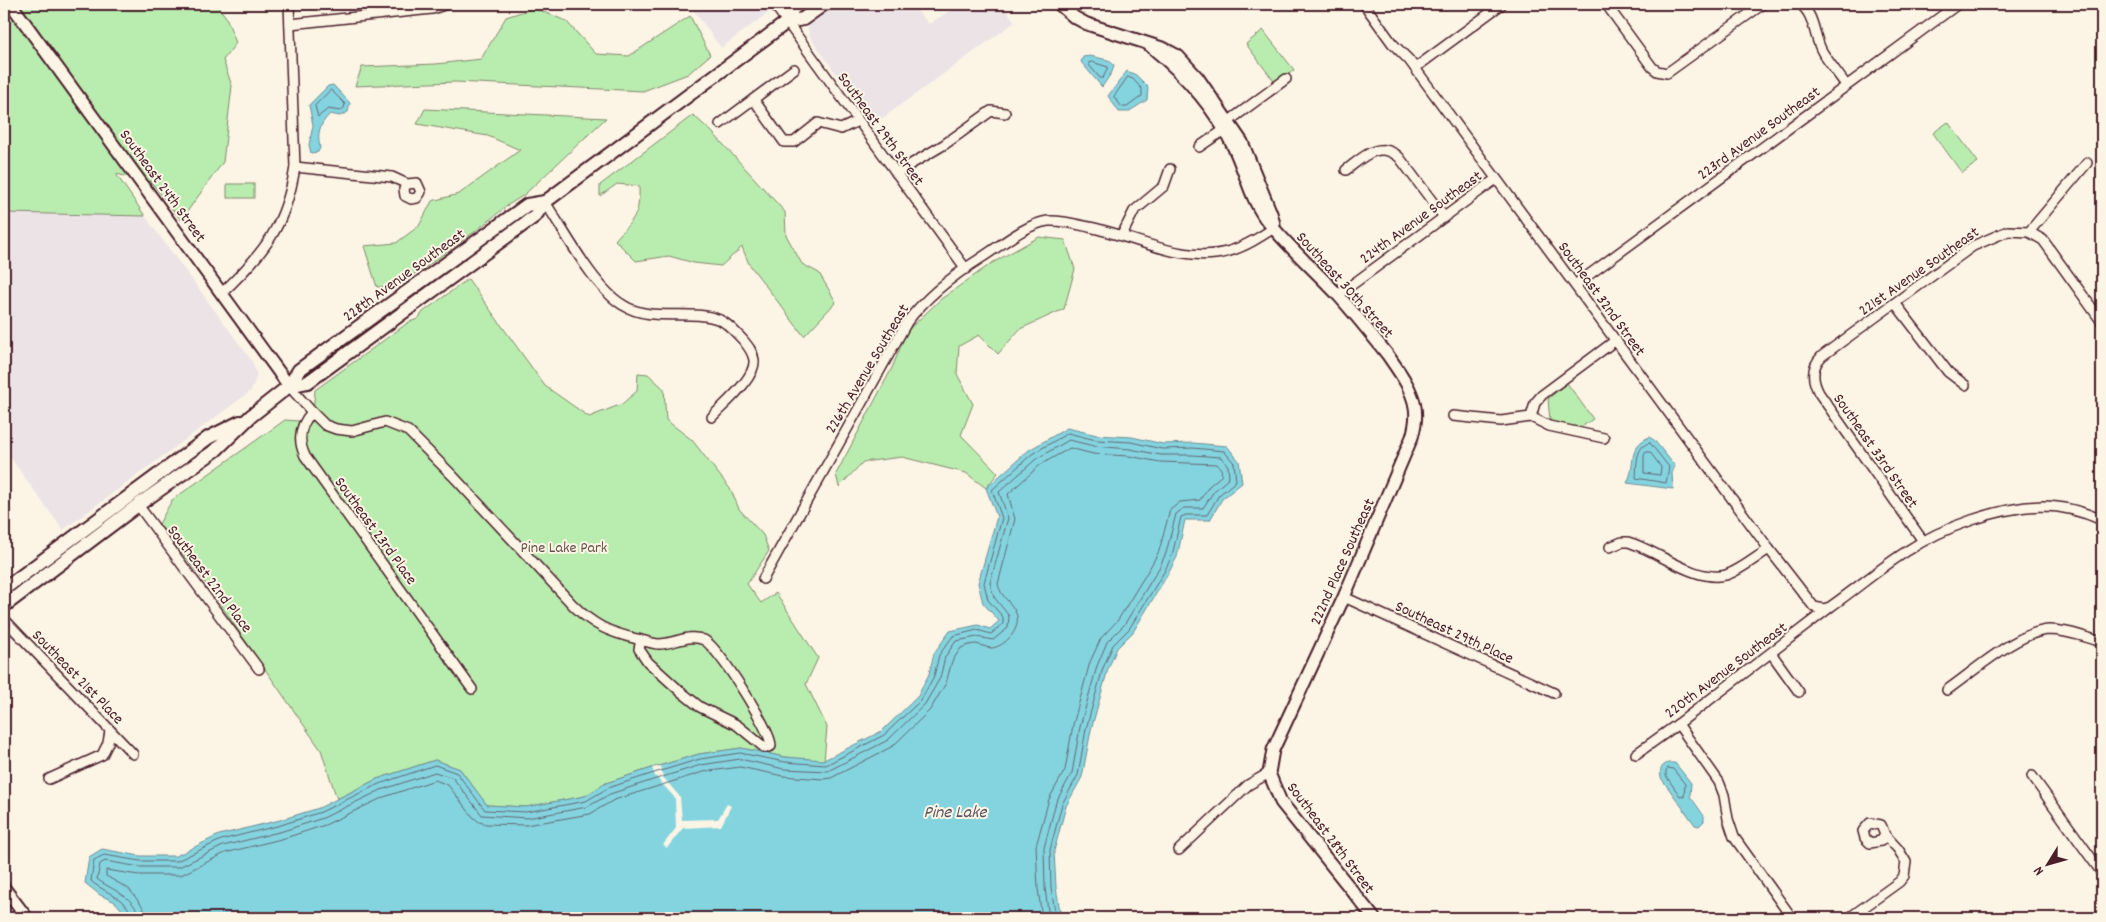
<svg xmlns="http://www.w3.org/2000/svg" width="2106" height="922" viewBox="0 0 2106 922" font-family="Dekko,sans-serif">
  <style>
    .built { fill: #ece3e7 }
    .green { fill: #b9edaf; stroke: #82866d }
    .water { fill: #84d4df; stroke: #6d8c97 }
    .pier { fill: #fcf5e5 }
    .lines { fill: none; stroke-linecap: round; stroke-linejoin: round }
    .shore { stroke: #616773; stroke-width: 1 }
    .minor-casing { stroke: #4a1f2b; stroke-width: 12 }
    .tertiary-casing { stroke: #4a1f2b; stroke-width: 15 }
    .secondary-casing { stroke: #4a1f2b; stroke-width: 16 }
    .minor { stroke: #fcf5e5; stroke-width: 9 }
    .tertiary { stroke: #fcf5e5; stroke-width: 11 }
    .secondary { stroke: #fcf5e5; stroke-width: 12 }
    .labels { text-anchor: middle; stroke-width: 4; stroke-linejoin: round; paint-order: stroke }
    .street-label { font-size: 16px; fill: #4a1f2b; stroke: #fcf5e5 }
    .park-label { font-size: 16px; fill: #66524c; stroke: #fcf5e5 }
    .water-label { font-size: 18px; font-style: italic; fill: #5b5561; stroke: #fcf5e5 }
  </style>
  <rect width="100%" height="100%" fill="#fcf5e5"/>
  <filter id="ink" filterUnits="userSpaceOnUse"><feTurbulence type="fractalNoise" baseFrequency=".02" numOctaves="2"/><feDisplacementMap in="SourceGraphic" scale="10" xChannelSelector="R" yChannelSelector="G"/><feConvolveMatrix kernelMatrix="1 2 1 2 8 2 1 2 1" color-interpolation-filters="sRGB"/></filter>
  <g filter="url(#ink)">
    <!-- built -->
    <g class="built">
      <path d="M689,4H780L721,48Z"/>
      <path d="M835,4H911L929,24L960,4H1002L1015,22L873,125L810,37L807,24Z"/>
      <path d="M4,213L145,216L252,361L257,375L251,391L63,530L4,449Z"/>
    </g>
    <!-- green -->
    <g class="green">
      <path d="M4,4H216L226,17L236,43L223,60L232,86L223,162L181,220L151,182L116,174L145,216L4,213Z"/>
      <path d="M534,8L566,21L596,54L629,56L690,16L710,55L688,74L643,91L455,82L355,86L362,67L436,64L481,59L506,17Z"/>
      <path d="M1263,30L1294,70L1276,84L1246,44Z"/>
      <path d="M425,109L606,118L524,195L508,205L477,230L423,269L392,286L377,287L364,246L396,243L419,226L432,201L459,194L520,150L488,136L417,124Z"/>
      <path d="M693,115L712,132L785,212L786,235L802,264L819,273L836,302L804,336L749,264L742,247L721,266L694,263L669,256L636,261L615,240C634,218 640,216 639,186L617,184L600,196V185Z"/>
      <path d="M1948,122L1978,162L1962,173L1933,133Z"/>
      <rect x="227" y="184" width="27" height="14"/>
      <path d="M1039,237L1065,240L1075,269L1064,309L1020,329L998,354L979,335L959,346L957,374L973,404L961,435L998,473L986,488L966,473L902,457L863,462L839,487L836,474L892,368L907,331L941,299L992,263Z"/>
      <path d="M468,279L545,386L589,417L622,404L637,391L638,373L648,374L664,389L666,420L692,440L731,490L739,509L763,535L769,551L747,584L761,603L776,593L818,658L806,684L827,727L824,761L785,757L741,748L699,754L652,768L606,783L585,796L526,807L487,805L460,769L435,760L377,779L337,799L321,750L206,584L159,524L172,500L285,420L312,422L315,390L409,322L418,319L423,312Z"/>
      <path d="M1567,383L1593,419L1578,429L1550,421L1548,399Z"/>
    </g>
    <!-- water -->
    <g class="water">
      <path d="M1090,56L1108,60L1114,65L1112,72L1102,87L1081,62L1083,57Z"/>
      <path d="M1127,71L1136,75L1148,87L1147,100L1128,112H1119L1108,96Z"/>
      <path d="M333,85L350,103L348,112L340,116L330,114C319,125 317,133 320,148L318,152L311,153L309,145L313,125L309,105L328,86Z"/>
      <path d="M1067,428L1097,435L1132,437L1163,444L1193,443L1227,446L1239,461L1242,483L1222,499L1210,520H1185L1177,557L1168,574L1133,632L1117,648L1108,669L1091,730L1082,777L1066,806L1054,851L1056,887L1061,918H129L115,902L100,895L85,883L89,857L102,849L140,856H176L219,835L280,820L319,808L377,779L435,760L460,769L487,805L526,807L585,796L606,783L652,768L699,754L741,748L785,757L824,760L882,731L918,696L929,674L934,653L950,631L978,625L990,629L999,621L983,603L978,583L997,517L986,488L1029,450Z"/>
      <path d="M1649,437L1654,440L1675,466L1672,473L1673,489L1627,483C1637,464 1626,448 1649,437Z"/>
      <path d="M1668,763H1675L1691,783L1690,796L1704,816V821L1699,826L1695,825L1661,778C1660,770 1660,766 1668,763Z"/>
    </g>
    <!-- pier -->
    <path class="pier" d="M661,766L663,777L680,797L682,820L718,819L727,804L731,806L721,826L683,828L667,848L663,845L676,828L675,798L655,776L652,768Z"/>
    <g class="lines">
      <!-- shore -->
      <g class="shore">
        <path d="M1092,62L1108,67L1103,78H1100L1089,65V63Z"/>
        <path d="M1128,77L1133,79L1142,89V96L1127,107H1122L1114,97Z"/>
        <path d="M331,90L345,104L344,108L340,111L328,109L318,117L315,106Z"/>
        <path d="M1650,443L1669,467L1666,483L1636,478C1637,466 1635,445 1650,443Z"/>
        <path d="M1646,452H1650L1661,467L1660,475L1644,473V456Z"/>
        <path d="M1668,768L1673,769L1685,784L1684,797L1680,796L1666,776V771Z"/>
        <path d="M132,918C130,899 103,892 91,881L94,860L104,855L140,861H177L221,840L281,825L321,812L379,784L435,765L457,773L485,810L526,812L586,801L608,788L654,773L700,759L740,753L785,762L826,765L884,735L921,700L934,676L939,655L953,636L977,630L991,634L1003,624V617L988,600L984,583L1002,518L992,490L1032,454L1068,433L1096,440L1131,442L1162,449L1193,448L1224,451L1234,463L1236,481L1219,495L1207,515H1186L1181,517L1172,556L1164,572L1129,629L1113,645L1103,668L1086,729L1078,775L1062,804L1050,850L1051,887L1056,918"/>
        <path d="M139,918C137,897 111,890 97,879L100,864L105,861L140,867H179L223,846L283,831L323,818L381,790L435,772L453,778L482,815L527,818L587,807L610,794L656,779L701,765L740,759L784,769L828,771L888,740L925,704L940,678L945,657L956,641L977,637L993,640L1008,628L1009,616L994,597L990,583L1008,518L999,492L1036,459L1069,440L1094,446L1130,449L1161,455H1192L1221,457L1228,466L1229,478L1214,491L1203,508H1184L1176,514L1166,553L1159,568L1124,625L1107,642L1097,666L1080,727L1072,773L1056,802L1044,848L1045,888L1049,918"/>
        <path d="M146,918L143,907L129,889L106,876V870L139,875H181L225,853L285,838L325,825L384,797L435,780L448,785L473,817L479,822L486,824L526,825L590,814L614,800L703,772L740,767L783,776L823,779L831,778L893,746L930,710L946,683L952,661L961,648C965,646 972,644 976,644C982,645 986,648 992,648C1006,646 1022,628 1016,613C1011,601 1001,598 998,584L1015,519L1008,494L1040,465L1070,448L1093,454L1129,456L1160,462L1217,464L1221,469L1222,475L1209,486L1200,500L1180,502L1170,510L1159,551L1152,564L1118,620L1101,638L1090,662L1073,725L1065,770L1049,799L1036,846L1038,889L1042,918"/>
      </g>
      <!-- minor casing -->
      <g class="minor-casing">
        <g id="minor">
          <path d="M774,4L966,269"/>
          <path d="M1364,4L1392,43L1409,60L1769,549L1814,607L1824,609L1830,607C1856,589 1880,568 1907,551C1943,527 2000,507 2043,506C2064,506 2084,512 2102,520"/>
          <path d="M1606,4L1652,67L1657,71L1667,73L1763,4"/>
          <path d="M1800,4C1816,16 1813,37 1823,53C1830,64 1839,75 1846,85"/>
          <path d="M290,24L432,9L447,4"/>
          <path d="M1415,68L1502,4"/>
          <path d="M754,100L784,142H794L818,123L841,129L858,121"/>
          <path d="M1229,121L1286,79"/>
          <path d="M720,124L794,69"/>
          <path d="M1199,147L1224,130"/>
          <path d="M295,167L392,177L407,184L417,183L421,192L417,198L411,199L405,196L404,189L407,184"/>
          <path d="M1346,170C1363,157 1379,140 1399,157L1444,217"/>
          <path d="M896,173L945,144L991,111L1005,113"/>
          <path d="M545,202C565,232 594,288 623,305C651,323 690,308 720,320C729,324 736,333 743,340C748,346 753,352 754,360C756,378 724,404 712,417"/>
          <path d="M2029,232L2043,240L2102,322"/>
          <path d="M1122,235L1134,211L1164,186L1170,169"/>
          <path d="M1575,285L1958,4"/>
          <path d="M222,293C264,253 286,226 295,167L289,4"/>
          <path d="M1338,295L1496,179"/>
          <path d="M1895,303L1948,372L1965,385"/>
          <path d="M289,386L312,412C300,425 297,439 305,456L472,689"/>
          <path d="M312,412L325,425L336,429L352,431L385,422L408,431L453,476L573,605C594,626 609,632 637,639C643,640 652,644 659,644C674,644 690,633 704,640C719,648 772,732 771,746L765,748L737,725L700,707L680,691L648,662L639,649L641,640"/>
          <path d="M1453,416L1501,421L1531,417L1549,426L1604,438"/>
          <path d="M1531,417L1535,403L1542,395L1616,340"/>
          <path d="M138,505L259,669"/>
          <path d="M1923,541L1819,393C1812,380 1811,367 1822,356L1973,246L2008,231L2029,232L2087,163"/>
          <path d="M1610,547L1622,542H1628C1657,550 1695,583 1726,575C1741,570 1756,557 1769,549"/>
          <path d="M763,579L907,322C926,297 954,275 981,258C1000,246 1026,224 1048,221C1061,220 1076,224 1089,227C1134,236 1183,265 1230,251C1246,246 1260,237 1274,228"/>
          <path d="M1344,597L1554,693"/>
          <path d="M4,619L133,754"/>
          <path d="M1771,653L1799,692"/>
          <path d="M1947,690C1973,672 2019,631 2049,630C2067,630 2085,637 2102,642"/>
          <path d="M1678,724L1719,782L1724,795L1728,819L1734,837L1792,918"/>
          <path d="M1636,754L1678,724L1829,608"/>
          <path d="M2032,776L2102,873"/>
          <path d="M49,779L102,755L108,743L110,731"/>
          <path d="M1179,850L1248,785L1269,773"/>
          <path d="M1849,918L1899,882L1904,876L1906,862L1898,849L1885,835L1881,825L1870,823L1863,831L1865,838L1870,843L1881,841L1885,835"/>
        </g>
      </g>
      <!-- tertiary casing -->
      <g class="tertiary-casing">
        <g id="tertiary">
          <path d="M11,4L289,386"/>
          <path d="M1059,4L1074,17L1087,24L1165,49L1178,56L1198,78L1242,142L1271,213L1274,224"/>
          <path d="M1148,44C1182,72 1215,107 1234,148C1245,171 1250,197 1265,218C1287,246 1314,269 1338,295C1355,314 1371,334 1387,354C1398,370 1412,388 1415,407C1417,418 1415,427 1412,437L1344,597L1273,750L1269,773L1281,802L1374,918"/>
          <path d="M4,888L27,918"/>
        </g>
      </g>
      <!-- secondary casing -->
      <g class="secondary-casing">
        <g id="secondary">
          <path d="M787,22L793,8L800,4"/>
          <path d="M289,386L308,382L535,216L545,202L787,22L803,19L824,4"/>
          <path d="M4,589L208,438L240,422"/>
          <path d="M4,606L138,505L216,450L251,416L289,386L299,370L527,205L545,202"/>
        </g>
      </g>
      <!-- minor -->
      <use href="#minor" class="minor"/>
      <!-- tertiary -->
      <use href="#tertiary" class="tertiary"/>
      <!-- secondary -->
      <use href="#secondary" class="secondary"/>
    </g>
  </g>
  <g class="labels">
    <!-- street labels -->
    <g class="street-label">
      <text transform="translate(882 128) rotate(54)" y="6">Southeast 29th Street</text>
      <text transform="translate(1758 132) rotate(-36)" y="6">223rd Avenue Southeast</text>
      <text transform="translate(164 185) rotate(54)" y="6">Southeast 24th Street</text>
      <text transform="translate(1420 216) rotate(-36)" y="6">224th Avenue Southeast</text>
      <text transform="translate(1918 270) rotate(-35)" y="6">221st Avenue Southeast</text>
      <text transform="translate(403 274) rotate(-36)" y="6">228th Avenue Southeast</text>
      <text transform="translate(1346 284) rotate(48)" y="6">Southeast 30th Street</text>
      <text transform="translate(1603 298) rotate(54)" y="6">Southeast 32nd Street</text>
      <text transform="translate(866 368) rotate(-59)" y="6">226th Avenue Southeast</text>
      <text transform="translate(1877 450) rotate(55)" y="6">Southeast 33rd Street</text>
      <text transform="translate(377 530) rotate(54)" y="6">Southeast 23rd Place</text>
      <text transform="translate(1341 561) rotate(-66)" y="6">222nd Place Southeast</text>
      <text transform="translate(211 578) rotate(53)" y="6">Southeast 22nd Place</text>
      <text transform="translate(1455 631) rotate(25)" y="6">Southeast 29th Place</text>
      <text transform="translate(1725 669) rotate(-37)" y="6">220th Avenue Southeast</text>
      <text transform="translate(79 676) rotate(46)" y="6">Southeast 21st Place</text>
      <text transform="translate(1332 837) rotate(53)" y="6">Southeast 28th Street</text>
    </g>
    <!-- park labels -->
    <g class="park-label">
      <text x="564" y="552">Pine Lake Park</text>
    </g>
    <!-- water labels -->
    <g class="water-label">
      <text x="955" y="817">Pine Lake</text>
    </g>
  </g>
  <!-- margin -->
  <rect width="2106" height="922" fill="none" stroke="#fcf5e5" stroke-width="20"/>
  <rect x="10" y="10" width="2086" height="902" fill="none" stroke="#4a1f2b" stroke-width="2" filter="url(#ink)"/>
  <!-- north arrow -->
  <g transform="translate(2048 864) rotate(233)" stroke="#fcf5e5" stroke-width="4" paint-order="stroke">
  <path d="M0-4L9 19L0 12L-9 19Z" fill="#4a1f2b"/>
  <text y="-8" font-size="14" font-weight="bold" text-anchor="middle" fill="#4a1f2b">N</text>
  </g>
</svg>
